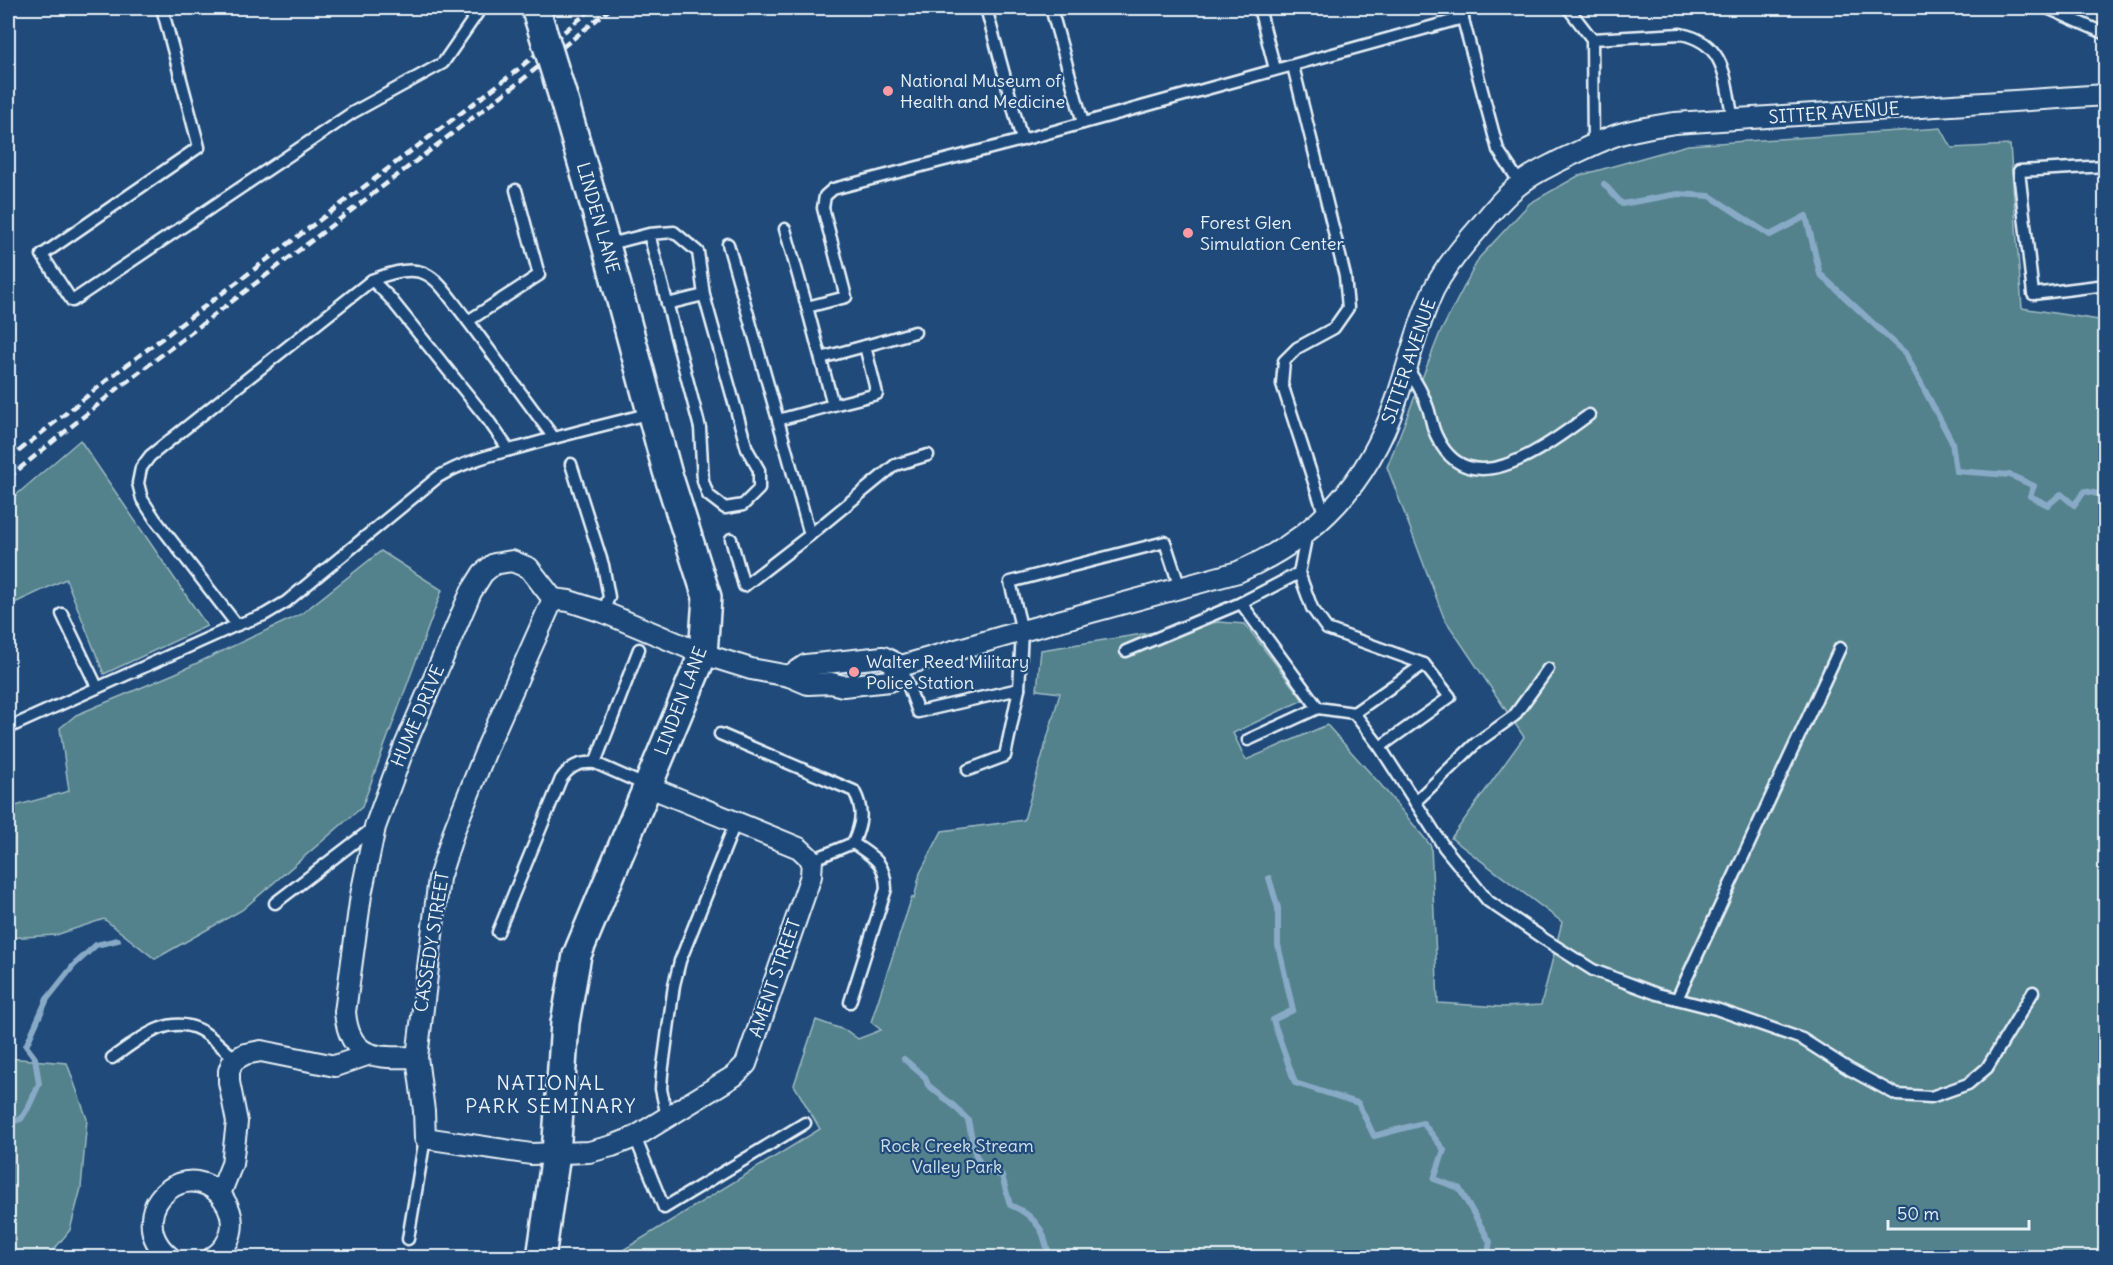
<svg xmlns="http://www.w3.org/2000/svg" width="2113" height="1265" viewBox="0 0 2113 1265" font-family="Delius,sans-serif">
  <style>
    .green { fill: #53828c; stroke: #9ebac2; stroke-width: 1.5 }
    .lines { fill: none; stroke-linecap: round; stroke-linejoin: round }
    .stream { stroke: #88aac6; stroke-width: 6 }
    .lane-casing { stroke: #e8f1f8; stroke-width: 15 }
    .street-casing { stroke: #e8f1f8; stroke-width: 24 }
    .secondary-casing { stroke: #e8f1f8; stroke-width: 32 }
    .lane { stroke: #1f4a7a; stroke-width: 10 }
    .street { stroke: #1f4a7a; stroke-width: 20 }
    .secondary { stroke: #1f4a7a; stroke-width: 27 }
    .rail { stroke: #e8f1f8; stroke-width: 4.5; stroke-dasharray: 9 4.5; stroke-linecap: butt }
    .secondary-bridge-casing { stroke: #e8f1f8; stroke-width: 32; stroke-linecap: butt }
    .secondary-bridge { stroke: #1f4a7a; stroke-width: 27 }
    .poi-dot { fill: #ff9aa2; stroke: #1f4a7a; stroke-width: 2 }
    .labels { text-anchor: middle; stroke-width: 4.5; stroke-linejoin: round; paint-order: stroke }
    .poi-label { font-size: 18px; fill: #e8f1f8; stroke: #1f4a7a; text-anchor: start }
    .street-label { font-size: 18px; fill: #e8f1f8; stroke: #1f4a7a }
    .park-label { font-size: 18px; fill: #d2e0e8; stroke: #1f4a7a }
    .neighbourhood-label { font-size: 20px; letter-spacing: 1.5px; fill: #e8f1f8; stroke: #1f4a7a }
  </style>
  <rect width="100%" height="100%" fill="#1f4a7a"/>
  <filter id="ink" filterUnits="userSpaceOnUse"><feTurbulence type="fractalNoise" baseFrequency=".0167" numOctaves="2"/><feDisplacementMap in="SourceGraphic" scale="12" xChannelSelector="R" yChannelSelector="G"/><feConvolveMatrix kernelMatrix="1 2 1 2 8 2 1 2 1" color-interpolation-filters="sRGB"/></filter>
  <g filter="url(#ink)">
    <!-- green -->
    <g class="green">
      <path d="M1941,128L1952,148L2010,145L2022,308L2105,321V1257L610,1258L820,1129L794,1085L816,1020L847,1031L858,1039L881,1030L871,1022L912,897L914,899L920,873L942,831L1024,820L1060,693L1037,690L1041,650L1219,622L1245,624L1303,700L1233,733L1246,760L1327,725L1381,785L1431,846L1438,1003L1502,1007L1541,1005L1562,922L1451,838L1524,737L1444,618L1387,467L1439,335L1479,258L1530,203L1578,176L1688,145Z"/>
      <path d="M80,440L207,626L104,674L66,579L8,606V502Z"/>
      <path d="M381,551L442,590L362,807L242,910L155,959L104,919L56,935L8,938V808L69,791L60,728L76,715L176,673L301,614Z"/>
      <path d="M8,1058L67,1063L87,1119L81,1188L70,1230L48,1257H8Z"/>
    </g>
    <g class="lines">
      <!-- stream -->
      <g class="stream">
        <path d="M1604,184L1622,204L1678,194L1710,196L1770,235L1806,216L1820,274L1905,353L1952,442L1956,471L2010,475L2034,486L2030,496L2048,505L2061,494L2074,505L2085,491L2106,496"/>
        <path d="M1269,878L1278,908V945L1293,1010L1273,1020L1295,1083L1358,1103L1374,1136L1423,1123L1444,1150L1434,1179L1459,1188L1490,1242L1487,1258"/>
        <path d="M904,1059L925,1077L928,1085L954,1106L968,1120L975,1153L983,1169L1002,1176L1010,1205C1023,1210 1033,1217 1041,1230C1046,1239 1045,1248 1052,1258"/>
        <path d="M8,1123L21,1119L28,1108L39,1084L35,1058L26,1046L47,999L74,965L96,945L118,940"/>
      </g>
      <!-- lane casing -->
      <g class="lane-casing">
        <g id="lane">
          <path d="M162,8L199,147L42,255L72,301L352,113L443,63L481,8"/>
          <path d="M986,8L1022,140"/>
          <path d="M1051,8L1083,123"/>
          <path d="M1259,8L1275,69"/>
          <path d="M1460,8L1498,150L1520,183"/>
          <path d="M1568,8L1592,39L1593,145"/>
          <path d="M2047,8L2106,34"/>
          <path d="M1592,39L1681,34C1727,43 1725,81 1733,120"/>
          <path d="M1293,66L1345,276L1348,308L1334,328L1297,348L1284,361L1282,384L1325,516"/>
          <path d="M2106,166L2019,171L2033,294L2106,285"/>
          <path d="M516,190L539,275L468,321L554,438"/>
          <path d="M785,229L807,307L846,297L823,208L825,196L833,189L1022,140L1463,18"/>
          <path d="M728,244L778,420L833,405L807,307"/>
          <path d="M606,245L649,234L674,232L698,252L704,295L747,449L759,470V489L743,505L725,508L708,495L703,481L700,428L649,234"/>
          <path d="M372,280L390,298L488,420L509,450"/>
          <path d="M667,304L704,295"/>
          <path d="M821,358L865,346"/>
          <path d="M1407,368C1416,381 1423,393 1428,408C1431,417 1432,427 1436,435C1469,508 1547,445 1589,415"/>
          <path d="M833,405L877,394L865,346L915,332"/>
          <path d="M571,464L603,565L609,597L603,612"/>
          <path d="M810,535L895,465L928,455"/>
          <path d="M731,539L744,586L810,535L778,420"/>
          <path d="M1299,573L1312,608L1327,629L1424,664"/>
          <path d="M1241,603L1318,708L1248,740"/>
          <path d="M62,614L97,687"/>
          <path d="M237,625L155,519L142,499L138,483L141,468L150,456L372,280C430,257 434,278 468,321"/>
          <path d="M639,649L595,763L647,786"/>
          <path d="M1126,651L1241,603L1299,573L1307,533"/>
          <path d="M901,666L918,712L1019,689"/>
          <path d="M1318,708L1354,713L1424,664L1450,697L1380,747L1444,847L1488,901L1544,939L1593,970L1657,994L1716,1009L1802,1039L1849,1069L1897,1095L1931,1097L1968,1084L1987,1068L2033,992"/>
          <path d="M1354,713L1380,747"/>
          <path d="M8,728L237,625L264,615L286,602L438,477C465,461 495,454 525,446C567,434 609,424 651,413"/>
          <path d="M720,734L854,791C864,810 862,823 853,843"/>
          <path d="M968,770L1005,756L1019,689L1022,631L1010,582L1165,542L1180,588"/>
          <path d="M1415,802L1476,743L1514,716L1548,669"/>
          <path d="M812,860L853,843C874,858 885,861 886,889L850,1002"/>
          <path d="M275,903L373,828"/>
          <path d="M498,932L561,779C570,766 579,762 595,763"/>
          <path d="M1677,999L1840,648"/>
          <path d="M112,1058C137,1041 167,1013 200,1030C213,1037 224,1050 236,1059"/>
          <path d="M667,1117L661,1089L662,1074L674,985L680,961L736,821"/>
          <path d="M635,1137L664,1208L805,1123"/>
          <path d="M408,1239L425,1138"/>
        </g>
      </g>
      <!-- street casing -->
      <g class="street-casing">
        <g id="street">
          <path d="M553,599L489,743L455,828L439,878L417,1057L424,1111L425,1138L531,1154L589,1152L612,1146L635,1137L734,1076L746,1064L811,876L812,860L799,848L647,786"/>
          <path d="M789,676L806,665L883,657L901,666"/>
          <path d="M417,1057C377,1058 349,1060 345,1012L361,895L375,827L404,748L471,592L483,573L494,564L512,561L529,568L553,599L569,601L603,612L703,654L751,669L789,676L808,684L831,683L843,686L890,681L901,666L1022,631L1238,572C1317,538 1368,483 1396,401C1409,364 1417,325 1434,289C1445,268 1461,248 1477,230C1490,214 1503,197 1520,184C1533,173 1548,167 1563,159C1581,151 1599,141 1617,135C1636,129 1656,126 1675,123L2106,95"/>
          <path d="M220,1194L232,1164L237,1122L229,1082V1071L232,1063L236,1059L245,1054L261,1051L335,1066L367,1055"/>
          <path d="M171,1258C158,1248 150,1235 152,1218C153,1207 159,1197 168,1190C211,1158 260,1226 212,1258"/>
        </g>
      </g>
      <!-- secondary casing -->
      <g class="secondary-casing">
        <path id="secondary" d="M541,1258L556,1154L565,1023L577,955L703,654L707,597L667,471L606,245L563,97"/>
      </g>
      <!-- lane -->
      <use href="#lane" class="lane"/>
      <!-- street -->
      <use href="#street" class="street"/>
      <!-- secondary -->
      <use href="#secondary" class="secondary"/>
      <!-- rail -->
      <g class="rail">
        <path d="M8,460L112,376L377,177L511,75L593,8"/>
        <path d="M8,478L121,386L517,84L611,8"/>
      </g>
      <!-- secondary-bridge casing -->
      <g class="secondary-bridge-casing">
        <path id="secondary-bridge" d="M536,10L563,97"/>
      </g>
      <!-- secondary-bridge -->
      <use href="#secondary-bridge" class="secondary-bridge"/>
    </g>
  </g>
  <!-- markers -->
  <g class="poi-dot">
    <circle cx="888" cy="91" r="6"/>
    <circle cx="1188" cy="233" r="6"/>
    <circle cx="854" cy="672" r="6"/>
  </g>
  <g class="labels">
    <!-- poi labels -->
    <g class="poi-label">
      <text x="900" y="87">National Museum of<tspan x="900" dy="21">Health and Medicine</tspan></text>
      <text x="1200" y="229">Forest Glen<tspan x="1200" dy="21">Simulation Center</tspan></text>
      <text x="866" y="668">Walter Reed Military<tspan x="866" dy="21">Police Station</tspan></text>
    </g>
    <!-- street labels -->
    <g class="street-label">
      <text transform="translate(1834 113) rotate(-4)" y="6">SITTER AVENUE</text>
      <text transform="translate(598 218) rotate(74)" y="6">LINDEN LANE</text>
      <text transform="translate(1409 361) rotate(-71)" y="6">SITTER AVENUE</text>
      <text transform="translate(681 701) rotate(-69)" y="6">LINDEN LANE</text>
      <text transform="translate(418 716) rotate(-67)" y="6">HUME DRIVE</text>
      <text transform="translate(432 942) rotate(-81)" y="6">CASSEDY STREET</text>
      <text transform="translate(775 978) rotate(-71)" y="6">AMENT STREET</text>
    </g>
    <!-- park labels -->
    <g class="park-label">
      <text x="957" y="1152">Rock Creek Stream<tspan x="957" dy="21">Valley Park</tspan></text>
    </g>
    <!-- neighbourhood labels -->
    <g class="neighbourhood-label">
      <text x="551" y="1090">NATIONAL<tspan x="551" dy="23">PARK SEMINARY</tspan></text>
    </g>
  </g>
  <!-- margin -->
  <rect width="2113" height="1265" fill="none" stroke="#1f4a7a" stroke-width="30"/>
  <rect x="15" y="15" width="2083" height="1235" fill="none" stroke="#e8f1f8" stroke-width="2" filter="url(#ink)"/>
  <!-- scale -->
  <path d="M1888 1220v9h141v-9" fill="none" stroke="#e8f1f8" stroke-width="3"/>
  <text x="1897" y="1220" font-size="18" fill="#e8f1f8" stroke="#1f4a7a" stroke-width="4.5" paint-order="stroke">50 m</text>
</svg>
